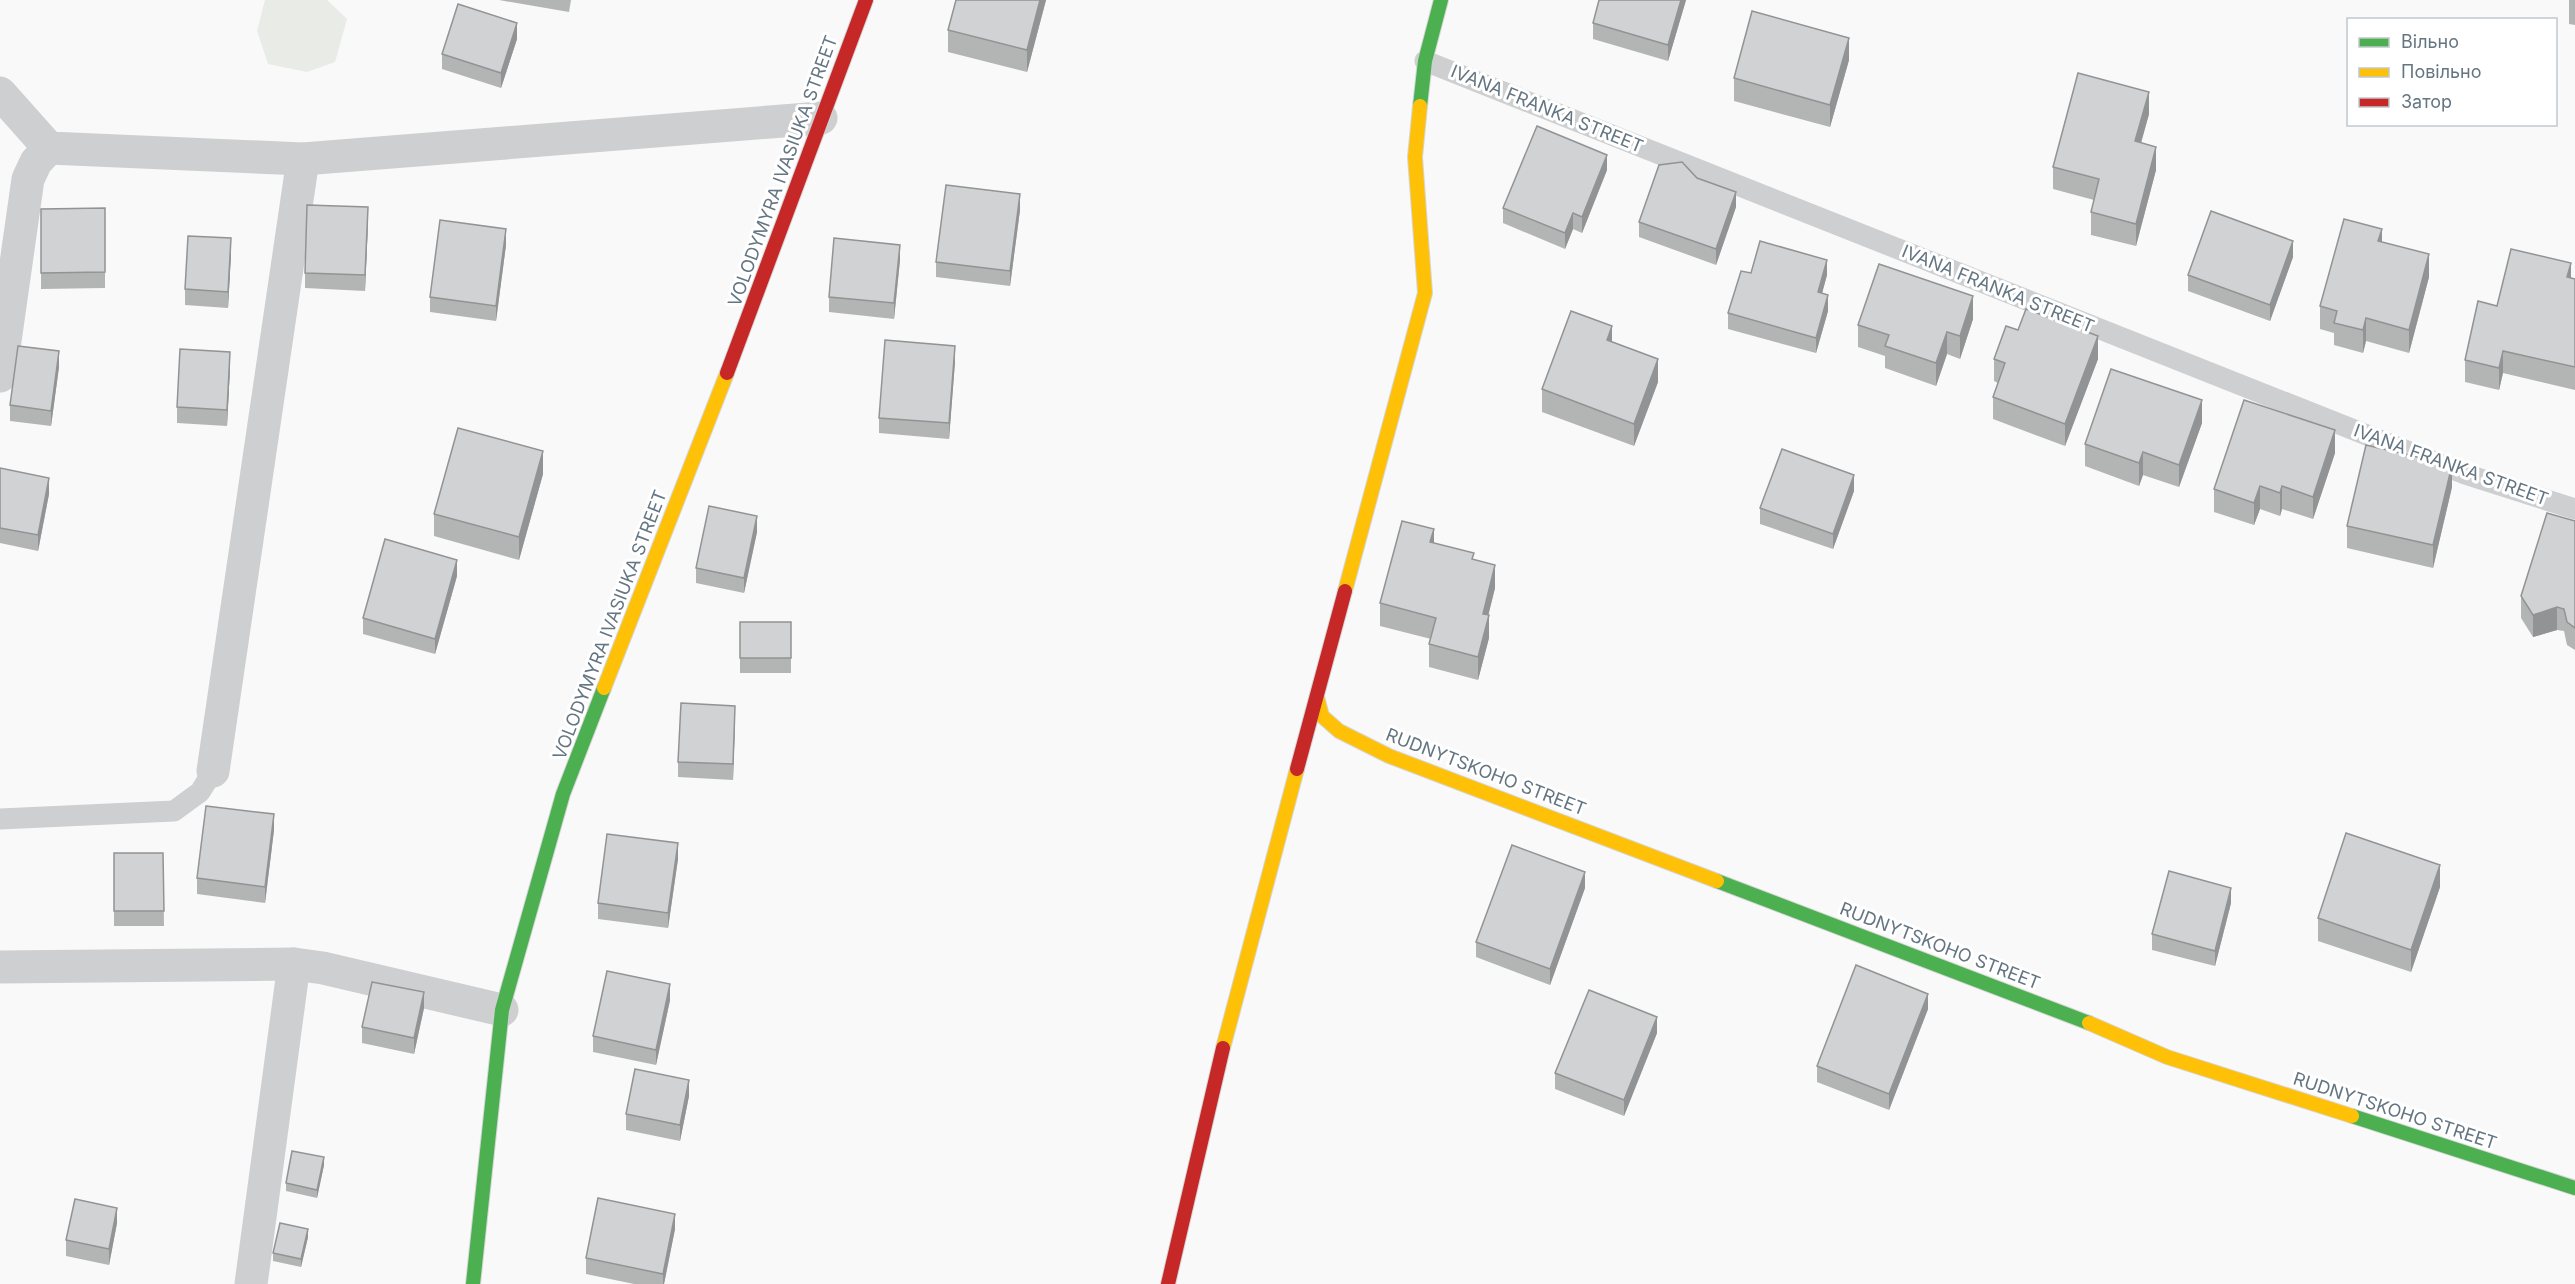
<svg xmlns="http://www.w3.org/2000/svg" width="2575" height="1284" viewBox="0 0 2575 1284" font-family="Inter,sans-serif">
  <style>
    .green { fill: #e8ebe6 }
    .lines { fill: none; stroke-linecap: round; stroke-linejoin: round }
    .fast-casing { stroke: #d5d6d7; stroke-width: 16 }
    .slow-casing { stroke: #d5d6d7; stroke-width: 16 }
    .jam-casing { stroke: #d5d6d7; stroke-width: 16 }
    .lane { stroke: #cecfd0; stroke-width: 21 }
    .street { stroke: #cecfd0; stroke-width: 33 }
    .fast { stroke: #4caf50; stroke-width: 14 }
    .slow { stroke: #ffc107; stroke-width: 14 }
    .jam { stroke: #c62828; stroke-width: 14 }
    .wall { fill: #b3b5b5 }
    .shaded-wall { fill: #929394 }
    .building { fill: #d0d2d3; stroke: #929394; stroke-width: 1.5 }
    .labels { text-anchor: middle; stroke-width: 6; stroke-linejoin: round; paint-order: stroke }
    .street-label { font-size: 18px; fill: #657683; stroke: #fff }
  </style>
  <rect width="100%" height="100%" fill="#f9f9f9"/>
  <!-- green -->
  <path class="green" d="M265,0H327L347,19L335,62L307,72L268,64L257,31Z"/>
  <g class="lines">
    <!-- fast casing -->
    <g class="fast-casing">
      <g id="fast">
        <path d="M1420,106L1425,61L1441,0"/>
        <path d="M1717,881L2089,1023"/>
        <path d="M2352,1116L2575,1188"/>
        <path d="M473,1284L502,1010L563,794L604,688"/>
      </g>
    </g>
    <!-- slow casing -->
    <g class="slow-casing">
      <g id="slow">
        <path d="M1345,591L1425,293L1415,157L1420,106"/>
        <path d="M604,688L727,373"/>
        <path d="M1317,697L1322,716L1339,731L1389,756L1717,881"/>
        <path d="M2089,1023L2167,1057L2352,1116"/>
        <path d="M1223,1048L1297,769"/>
      </g>
    </g>
    <!-- jam casing -->
    <g class="jam-casing">
      <g id="jam">
        <path d="M727,373L866,0"/>
        <path d="M1297,769L1345,591"/>
        <path d="M1168,1284L1223,1048"/>
      </g>
    </g>
    <!-- lane -->
    <g class="lane">
      <path d="M1425,61L2465,474L2575,509"/>
      <path d="M0,819L174,811L200,792L213,771"/>
    </g>
    <!-- street -->
    <g class="street">
      <path d="M0,93L49,148L303,159L821,118"/>
      <path d="M0,376L28,179L36,162L49,148"/>
      <path d="M213,771L303,159"/>
      <path d="M0,967L294,964L323,968L502,1010"/>
      <path d="M251,1284L294,964"/>
    </g>
    <!-- fast -->
    <use href="#fast" class="fast"/>
    <!-- slow -->
    <use href="#slow" class="slow"/>
    <!-- jam -->
    <use href="#jam" class="jam"/>
  </g>
  <!-- wall -->
  <g class="wall">
    <path d="M499,0H571L569,12Z"/>
    <path d="M1046,0L1027,72L948,52V30Z"/>
    <path d="M1686,0L1668,61L1593,39V23Z"/>
    <path d="M2569,0H2575V25L2569,24Z"/>
    <path d="M517,39L501,88L442,69V54Z"/>
    <path d="M1849,60L1830,127L1734,101V78Z"/>
    <path d="M2149,114L2141,143L2156,170L2136,246L2091,235V212L2094,200L2053,189V167Z"/>
    <path d="M1607,170L1582,233L1573,229L1565,249L1503,223V208Z"/>
    <path d="M1697,178L1736,207L1716,265L1639,237V222Z"/>
    <path d="M105,208V288L41,289V209Z"/>
    <path d="M1020,210L1010,286L936,277V262Z"/>
    <path d="M368,222L365,291L305,288V273Z"/>
    <path d="M2382,242L2429,277L2409,353L2366,341L2363,353L2334,345V333L2320,329V306Z"/>
    <path d="M506,245L496,321L430,312V297Z"/>
    <path d="M231,254L228,308L185,305V289Z"/>
    <path d="M2293,257L2270,321L2188,291V275Z"/>
    <path d="M900,260L894,319L829,312V297Z"/>
    <path d="M1751,273L1827,275L1822,293L1828,311L1816,353L1728,329V313Z"/>
    <path d="M2571,278L2575,279V390L2503,373L2499,390L2465,382V360L2497,306Z"/>
    <path d="M1973,319L1960,359L1947,354L1936,386L1885,368V356L1858,347V325Z"/>
    <path d="M1612,342L1658,382L1634,446L1542,412V389Z"/>
    <path d="M1994,359H2098L2065,446L1993,419V397L1998,383L1994,381Z"/>
    <path d="M955,362L949,439L879,433V418Z"/>
    <path d="M59,367L51,426L10,421V405Z"/>
    <path d="M230,368L227,426L177,423V407Z"/>
    <path d="M2202,423L2179,487L2143,475L2139,486L2085,466V444Z"/>
    <path d="M2335,453L2313,519L2282,509L2280,516L2260,509L2254,525L2214,512V489Z"/>
    <path d="M0,468L49,494L38,551L0,543Z"/>
    <path d="M543,474L519,560L434,536V514Z"/>
    <path d="M2452,487L2433,568L2347,548V526Z"/>
    <path d="M1854,491L1833,549L1760,524V508Z"/>
    <path d="M2575,521V650L2567,645L2564,631L2557,630L2533,637L2521,618V596Z"/>
    <path d="M757,532L744,593L696,583V568Z"/>
    <path d="M1434,543L1474,560L1495,588L1488,615L1489,638L1478,680L1429,667V644L1431,639L1380,626V603Z"/>
    <path d="M457,576L435,654L363,634V618Z"/>
    <rect x="740" y="622" width="51" height="51"/>
    <path d="M735,721L733,780L678,777V762Z"/>
    <path d="M274,830L265,903L197,894V878Z"/>
    <path d="M114,853H163L164,926H114Z"/>
    <path d="M678,859L668,928L598,919V903Z"/>
    <path d="M2440,887L2411,972L2318,941V918Z"/>
    <path d="M1585,888L1550,985L1476,957V942Z"/>
    <path d="M2231,903L2215,966L2152,950V934Z"/>
    <path d="M670,1000L656,1065L593,1052V1036Z"/>
    <path d="M424,1008L414,1054L362,1043V1027Z"/>
    <path d="M1928,1009L1889,1110L1817,1082V1066Z"/>
    <path d="M1657,1033L1624,1116L1555,1089V1073Z"/>
    <path d="M689,1096L680,1141L626,1130V1114Z"/>
    <path d="M324,1165L317,1198L286,1191V1183Z"/>
    <path d="M117,1223L109,1265L66,1256V1240Z"/>
    <path d="M675,1229L664,1284H634L586,1274V1258Z"/>
    <path d="M308,1237L301,1267L273,1261V1253Z"/>
  </g>
  <!-- shaded-wall -->
  <g class="shaded-wall">
    <path d="M1040,0H1046L1027,72V50Z"/>
    <path d="M1681,0H1686L1668,61V45Z"/>
    <path d="M517,23V39L501,88V73Z"/>
    <path d="M1849,38V60L1830,127V105Z"/>
    <path d="M2149,92V114L2135,164V141Z"/>
    <path d="M2156,147V170L2136,246V224Z"/>
    <path d="M1607,155V170L1582,233V217Z"/>
    <path d="M1736,192V207L1716,265V249Z"/>
    <path d="M1020,194V210L1010,286V271Z"/>
    <path d="M368,207V222L365,291V275Z"/>
    <path d="M1573,213V229L1565,249V233Z"/>
    <path d="M506,229V245L496,321V306Z"/>
    <path d="M2382,229V252L2378,241Z"/>
    <path d="M231,238V254L228,308V292Z"/>
    <path d="M2293,241V257L2270,321V305Z"/>
    <path d="M900,245V260L894,319V303Z"/>
    <path d="M2429,254V277L2409,353V330Z"/>
    <path d="M1827,260V275L1818,308V292Z"/>
    <path d="M2571,263V286L2567,277Z"/>
    <path d="M1828,295V311L1816,353V338Z"/>
    <path d="M1973,296V319L1960,359V336Z"/>
    <path d="M2366,318V341L2363,353V330Z"/>
    <path d="M1612,326V349L1607,340Z"/>
    <path d="M1947,332V354L1936,386V363Z"/>
    <path d="M2098,336V359L2065,446V424Z"/>
    <path d="M955,346V362L949,439V423Z"/>
    <path d="M59,351V367L51,426V411Z"/>
    <path d="M2503,351V373L2499,390V368Z"/>
    <path d="M230,352V368L227,426V410Z"/>
    <path d="M1658,359V382L1634,446V424Z"/>
    <path d="M2202,400V423L2179,487V465Z"/>
    <path d="M2335,430V453L2313,519V497Z"/>
    <path d="M543,451V474L519,560V537Z"/>
    <path d="M2143,452V475L2139,486V463Z"/>
    <path d="M2452,465V487L2433,568V545Z"/>
    <path d="M1854,475V491L1833,549V534Z"/>
    <path d="M49,478V494L38,551V535Z"/>
    <path d="M2260,486V509L2254,525V503Z"/>
    <path d="M2282,486V509L2280,516V493Z"/>
    <path d="M757,516V532L744,593V578Z"/>
    <path d="M1434,529V552L1430,542Z"/>
    <path d="M457,560V576L435,654V639Z"/>
    <path d="M1495,565V588L1483,637V614Z"/>
    <path d="M2557,607V630L2533,637V615Z"/>
    <path d="M1489,615V638L1478,680V657Z"/>
    <path d="M735,706V721L733,780V764Z"/>
    <path d="M274,814V830L265,903V887Z"/>
    <path d="M678,843V859L668,928V913Z"/>
    <path d="M2440,865V887L2411,972V950Z"/>
    <path d="M1585,872V888L1550,985V969Z"/>
    <path d="M2231,888V903L2215,966V951Z"/>
    <path d="M670,984V1000L656,1065V1050Z"/>
    <path d="M424,992V1008L414,1054V1038Z"/>
    <path d="M1928,994V1009L1889,1110V1094Z"/>
    <path d="M1657,1017V1033L1624,1116V1100Z"/>
    <path d="M689,1080V1096L680,1141V1125Z"/>
    <path d="M324,1157V1165L317,1198V1190Z"/>
    <path d="M117,1208V1223L109,1265V1249Z"/>
    <path d="M675,1214V1229L664,1284H663V1274Z"/>
    <path d="M308,1229V1237L301,1267V1259Z"/>
  </g>
  <!-- building -->
  <g class="building">
    <path d="M956,0H1040L1027,50L948,30Z"/>
    <path d="M1599,0H1681L1668,45L1593,23Z"/>
    <path d="M458,4L517,23L501,73L442,54Z"/>
    <path d="M1752,11L1849,38L1830,105L1734,78Z"/>
    <path d="M2078,73L2149,92L2135,141L2156,147L2136,224L2091,212L2099,179L2053,167Z"/>
    <path d="M1537,126L1607,155L1582,217L1573,213L1565,233L1503,208Z"/>
    <path d="M1682,162L1697,178L1736,192L1716,249L1639,222L1659,165Z"/>
    <path d="M946,185L1020,194L1010,271L936,262Z"/>
    <path d="M307,205L368,207L365,275L305,273Z"/>
    <path d="M105,208V272L41,273V209Z"/>
    <path d="M2211,211L2293,241L2270,305L2188,275Z"/>
    <path d="M2344,219L2382,229L2378,241L2429,254L2409,330L2366,318L2363,330L2334,323L2337,311L2320,306Z"/>
    <path d="M440,220L506,229L496,306L430,297Z"/>
    <path d="M188,236L231,238L228,292L185,289Z"/>
    <path d="M834,238L900,245L894,303L829,297Z"/>
    <path d="M1760,241L1827,260L1818,292L1828,295L1816,338L1728,313L1741,271L1751,273Z"/>
    <path d="M2511,249L2571,263L2567,277L2575,279V367L2503,351L2499,368L2465,360L2478,301L2497,306Z"/>
    <path d="M1879,264L1973,296L1960,336L1947,332L1936,363L1885,346L1889,335L1858,325Z"/>
    <path d="M2026,309L2098,336L2065,424L1993,397L2005,363L1994,359L2006,326L2018,330Z"/>
    <path d="M1571,311L1612,326L1607,340L1658,359L1634,424L1542,389Z"/>
    <path d="M885,340L955,346L949,423L879,418Z"/>
    <path d="M18,346L59,351L51,411L10,405Z"/>
    <path d="M180,349L230,352L227,410L177,407Z"/>
    <path d="M2111,369L2202,400L2179,465L2143,452L2139,463L2085,444Z"/>
    <path d="M2244,400L2335,430L2313,497L2282,486L2280,493L2260,486L2254,503L2214,489Z"/>
    <path d="M458,428L543,451L519,537L434,514Z"/>
    <path d="M2366,445L2452,465L2433,545L2347,526Z"/>
    <path d="M1782,449L1854,475L1833,534L1760,508Z"/>
    <path d="M0,468L49,478L38,535L0,528Z"/>
    <path d="M709,506L757,516L744,578L696,568Z"/>
    <path d="M2547,513L2575,521V628L2567,622L2564,609L2557,607L2533,615L2521,596Z"/>
    <path d="M1402,521L1434,529L1430,542L1474,553L1472,559L1495,565L1483,614L1489,615L1478,657L1429,644L1436,618L1380,603Z"/>
    <path d="M385,539L457,560L435,639L363,618Z"/>
    <rect x="740" y="622" width="51" height="36"/>
    <path d="M681,703L735,706L733,764L678,762Z"/>
    <path d="M206,806L274,814L265,887L197,878Z"/>
    <path d="M2346,833L2440,865L2411,950L2318,918Z"/>
    <path d="M607,834L678,843L668,913L598,903Z"/>
    <path d="M1512,845L1585,872L1550,969L1476,942Z"/>
    <path d="M114,853H163L164,911H114Z"/>
    <path d="M2169,871L2231,888L2215,951L2152,934Z"/>
    <path d="M1856,965L1928,994L1889,1094L1817,1066Z"/>
    <path d="M607,971L670,984L656,1050L593,1036Z"/>
    <path d="M372,982L424,992L414,1038L362,1027Z"/>
    <path d="M1589,990L1657,1017L1624,1100L1555,1073Z"/>
    <path d="M635,1069L689,1080L680,1125L626,1114Z"/>
    <path d="M292,1151L324,1157L317,1190L286,1183Z"/>
    <path d="M598,1198L675,1214L663,1274L586,1258Z"/>
    <path d="M75,1199L117,1208L109,1249L66,1240Z"/>
    <path d="M280,1223L308,1229L301,1259L273,1253Z"/>
  </g>
  <g class="labels">
    <!-- street labels -->
    <g class="street-label">
      <text transform="translate(1547 109) rotate(22)" y="6">IVANA FRANKA STREET</text>
      <text transform="translate(783 171) rotate(-70)" y="6">VOLODYMYRA IVASIUKA STREET</text>
      <text transform="translate(1998 289) rotate(22)" y="6">IVANA FRANKA STREET</text>
      <text transform="translate(2451 465) rotate(20)" y="6">IVANA FRANKA STREET</text>
      <text transform="translate(610 625) rotate(-69)" y="6">VOLODYMYRA IVASIUKA STREET</text>
      <text transform="translate(1486 772) rotate(21)" y="6">RUDNYTSKOHO STREET</text>
      <text transform="translate(1940 946) rotate(21)" y="6">RUDNYTSKOHO STREET</text>
      <text transform="translate(2395 1111) rotate(18)" y="6">RUDNYTSKOHO STREET</text>
    </g>
  </g>
  <!-- legend -->
  <rect x="2347" y="18" width="210" height="108" fill="#ffffff" stroke="#c1c8cd" stroke-width="1.5"/>
  <rect x="2359" y="38" width="30" height="9" fill="#4caf50" stroke="#c1c8cd" stroke-width="1.5"/>
  <text x="2401" y="48" font-size="18" fill="#657683">Вільно</text>
  <rect x="2359" y="68" width="30" height="9" fill="#ffc107" stroke="#c1c8cd" stroke-width="1.5"/>
  <text x="2401" y="78" font-size="18" fill="#657683">Повільно</text>
  <rect x="2359" y="98" width="30" height="9" fill="#c62828" stroke="#c1c8cd" stroke-width="1.5"/>
  <text x="2401" y="108" font-size="18" fill="#657683">Затор</text>
</svg>
